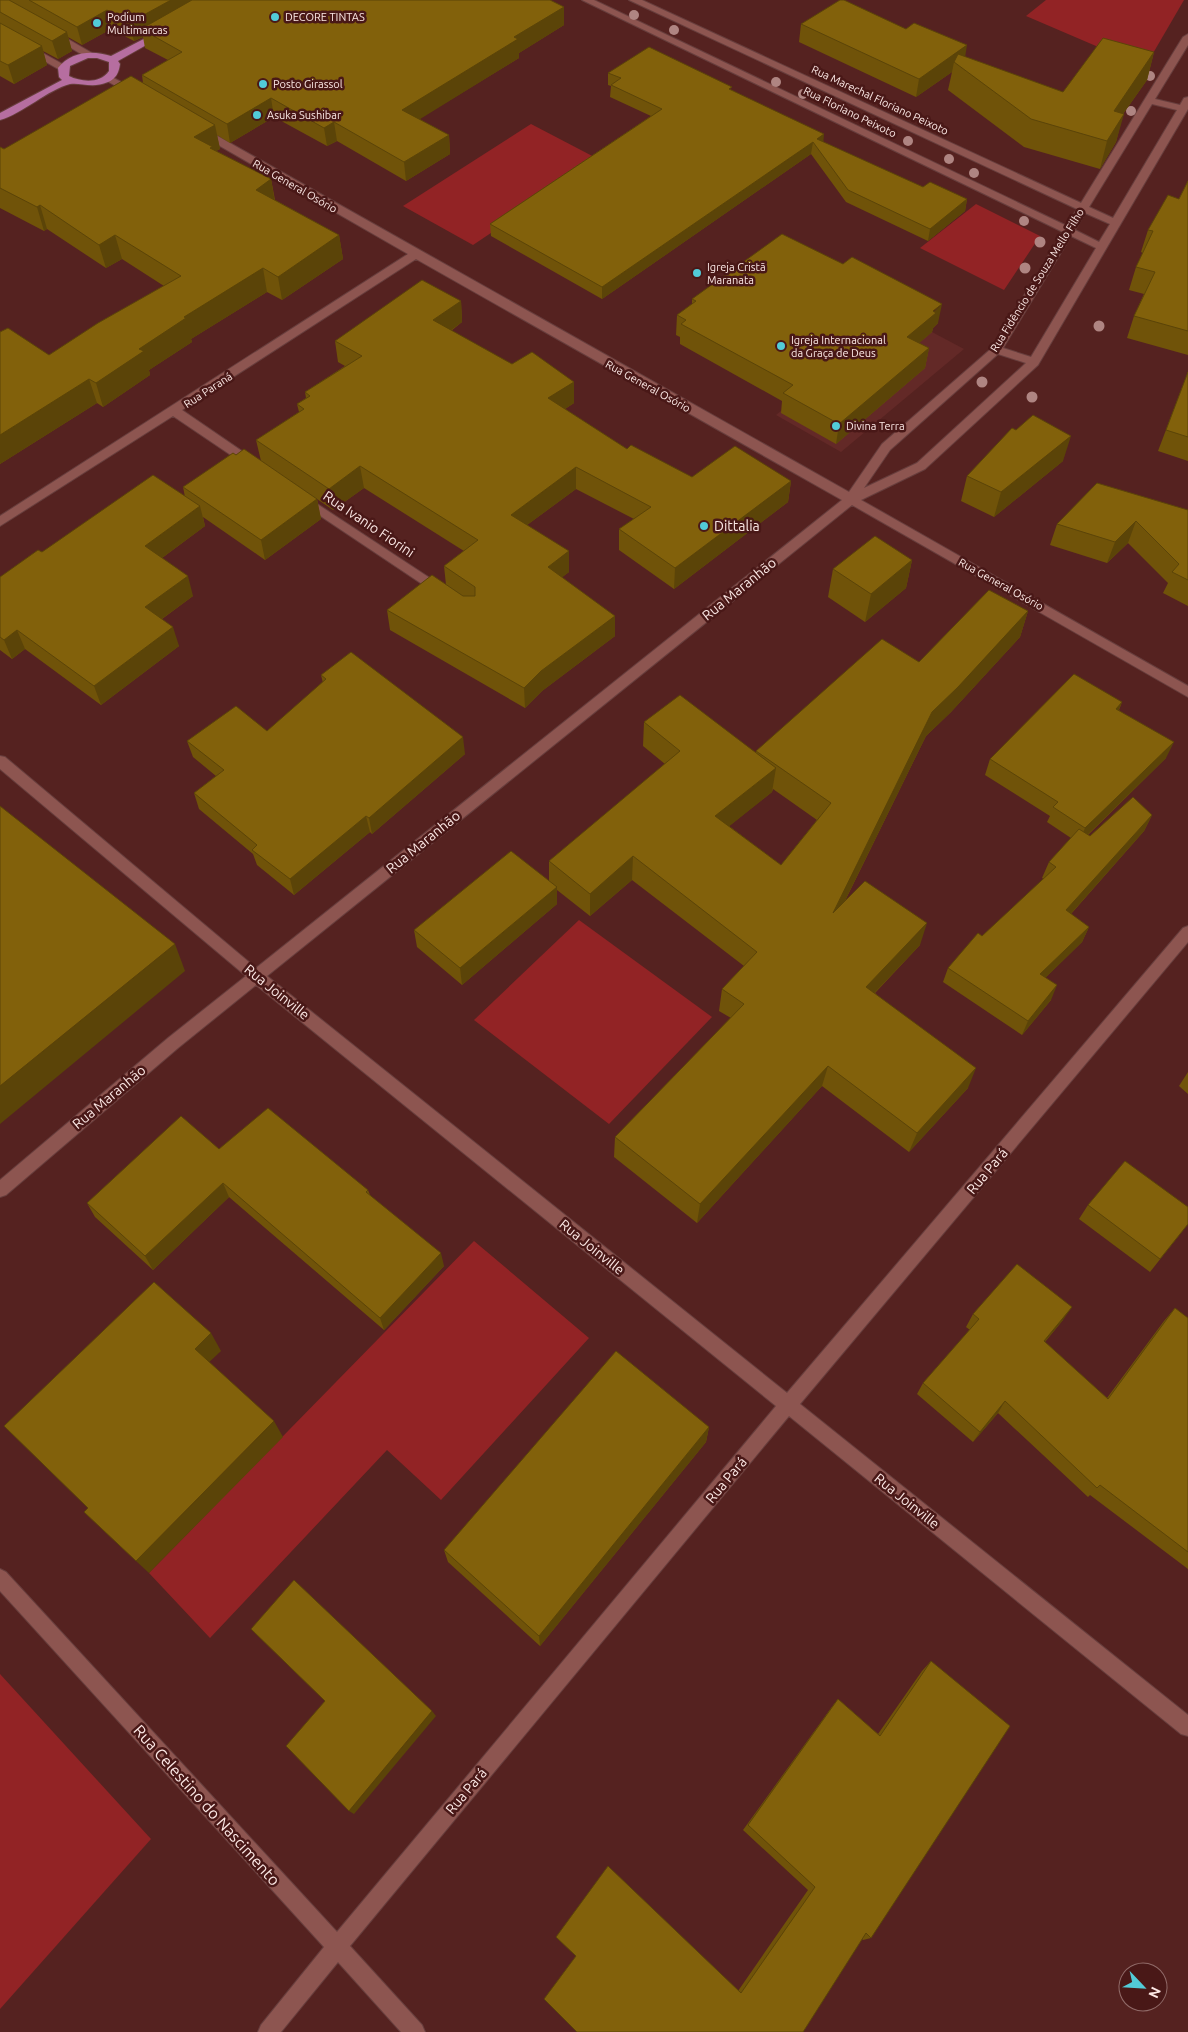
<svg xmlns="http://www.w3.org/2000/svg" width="1188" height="2032" viewBox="0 0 1188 2032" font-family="Ubuntu,sans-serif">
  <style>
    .built { fill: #632927 }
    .green { fill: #922325 }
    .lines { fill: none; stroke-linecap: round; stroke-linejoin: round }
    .minor-casing { stroke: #673e3d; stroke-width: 2 }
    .major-casing { stroke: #673e3d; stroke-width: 2 }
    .minor { fill: #8d5550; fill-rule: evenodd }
    .major { fill: #b66ea0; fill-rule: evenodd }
    .tree { fill: #af8582 }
    .wall { fill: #705309; fill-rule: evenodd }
    .shaded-wall { fill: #5b4408 }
    .building { fill: #82610b; stroke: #5b4408 }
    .poi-dot { fill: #52cbd8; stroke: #491817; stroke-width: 2 }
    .labels { text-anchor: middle; stroke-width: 5; stroke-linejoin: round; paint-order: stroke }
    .far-poi-label { font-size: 11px; fill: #fce8e5; stroke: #491817; text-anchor: start }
    .far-street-label { font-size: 11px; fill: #fce8e5; stroke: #491817 }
    .street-label { font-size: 14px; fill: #fce8e5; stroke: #491817 }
    .poi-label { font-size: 14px; fill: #fce8e5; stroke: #491817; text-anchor: start }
    .near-street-label { font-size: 16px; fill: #fce8e5; stroke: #491817 }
  </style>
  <rect width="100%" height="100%" fill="#552220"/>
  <!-- built -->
  <path class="built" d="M900,315L964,349L841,452L776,415Z"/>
  <!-- green -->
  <g class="green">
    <path d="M1046,0H1184L1145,67L1026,16Z"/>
    <path d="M531,124L600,160L473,245L403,206Z"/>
    <path d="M976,204L1040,236L1004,290L920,248Z"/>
    <path d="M579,920L712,1017L609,1124L474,1020Z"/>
    <path d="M474,1241L589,1338L441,1500L387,1450L210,1638L149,1573Z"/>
    <path d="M0,1674L151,1839L0,2009Z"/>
  </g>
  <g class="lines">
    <!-- minor casing -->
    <g class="minor-casing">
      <g id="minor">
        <path d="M582,0H594L1067,226L1077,209L629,0H642L1081,203L1183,37L1188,34V45L1155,99L1180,105L1184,98L1188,97V109L1038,365L925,469L861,500L1188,686V697L852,505L267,976L787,1393L1183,928L1188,926V942L800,1404L1188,1715V1736L1181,1734L789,1416L350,1946L422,2025L425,2032H401L338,1962L281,2032H258L261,2025L324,1947L0,1591V1569L6,1572L337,1932L776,1406L256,985L178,1048L6,1195L0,1197V1180L168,1038L246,976L0,769V756L5,757L256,968L842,500L416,259L182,410L258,462V468H250L173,416L0,526V516L408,254L199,134V130H207L849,492L882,444L992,348L1063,232ZM1152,104L1177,110L1113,218L1089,207ZM1085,213L1110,224L1099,242L1075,230ZM1071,236L1096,248L1031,357L1003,348ZM998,354L1026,363L917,463L864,488L890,450Z"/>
        <path d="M0,29L66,66L68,68L60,70L0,36Z"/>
        <path d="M54,31L92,53L94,55L86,57L51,36V32Z"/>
        <path d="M108,75L138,91L140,93L132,95L105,80V76Z"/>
        <path d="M302,494L445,588L447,591L445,594H437L298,501L296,498L298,495Z"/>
      </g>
    </g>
    <!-- major casing -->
    <g class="major-casing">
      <path id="major" d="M161,30L166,33L164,35L118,61L120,64C119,72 116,79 108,82C92,89 80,82 70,84C49,89 22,114 0,120V113L62,80L59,77L58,68C71,51 93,50 111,56ZM88,58H97L109,62V71C100,84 81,82 69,76L70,66Z"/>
    </g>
    <!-- minor -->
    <use href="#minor" class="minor"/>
    <!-- major -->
    <use href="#major" class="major"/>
  </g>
  <!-- trees -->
  <g class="tree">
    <circle cx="634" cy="15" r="5"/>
    <circle cx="674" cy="30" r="5"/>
    <circle cx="1150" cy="76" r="5"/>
    <circle cx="776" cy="82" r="5"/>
    <circle cx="803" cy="94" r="5"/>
    <circle cx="1131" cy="111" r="5"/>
    <circle cx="908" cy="141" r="5"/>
    <circle cx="949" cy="159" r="5"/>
    <circle cx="974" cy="173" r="5"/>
    <circle cx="1024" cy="221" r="5"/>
    <circle cx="1040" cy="242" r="5.5"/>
    <circle cx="1025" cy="268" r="5.5"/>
    <circle cx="1099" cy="326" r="5.5"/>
    <circle cx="982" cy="382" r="5.5"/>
    <circle cx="1032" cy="397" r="5.5"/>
  </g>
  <!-- wall -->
  <g class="wall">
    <path d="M0,0H550L564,7V25L519,53V58L419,119L449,135L450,154L406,181L337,141L327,146L274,117L230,143L217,135L220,149L216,151L271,179L275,200L339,235L343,259L282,300L267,292L191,339L192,342L149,370L150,375L103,407L97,403L0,464V332L49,355L164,286L122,259L106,268L47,229L44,231L0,208V147L4,149L143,83L142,75L168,60L145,48L143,37L134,41L111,29L82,45L68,37L72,51L58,59L43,51L47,65L14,84L0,76Z"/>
    <path d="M801,24L965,57L1063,92L1154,52L1147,80L1123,114L1116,142L1100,169L1024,147L948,90L952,72L916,97L799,42Z"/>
    <path d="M608,73L732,90L823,142L923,187L967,199L965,211L928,241L846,202L811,154L602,299L491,236L490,224L651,116L610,97L611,86L608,85Z"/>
    <path d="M1188,181V355L1127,338L1134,316L1144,294L1129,290L1136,267L1143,253L1141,252L1148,230L1179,199Z"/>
    <path d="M692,299L938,323L933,328L932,332L919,343L929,348L925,368L836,444L781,413L782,401L680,344V337L676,335L677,315L692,304Z"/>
    <path d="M461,301L462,322L451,331L574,403L565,409L627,449L692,477L791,481L788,502L674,589L619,550V529L634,519L576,489L527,525L569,572L562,577L615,636L542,691L525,708L390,630L387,610L446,585L444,566L464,551L364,488L333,510L317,499L321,519L265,560L203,517L205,526L162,558L193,596L162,619L179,646L101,705L25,649L12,659L0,650V577L42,552L185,497L183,487L236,455L261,461L256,440L299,412L297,404L306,398L305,392L345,366L338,362L335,341Z"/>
    <path d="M1188,372V461L1158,451Z"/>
    <path d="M1063,461L994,517L961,501L967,476Z"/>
    <path d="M1188,510V606L1163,593L1168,583L1128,543L1107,563L1050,545L1057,524Z"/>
    <path d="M912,560L906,588L865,622L828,597L833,569Z"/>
    <path d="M1028,611L1020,637L951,712L926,736L845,901L920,945L875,993L968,1088L909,1152L822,1086L697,1223L614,1157L615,1137L731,1018L719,1011L722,989L744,966L632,880L590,916L557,890V904L462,985L417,947L414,930L549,881V861L665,764L643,746L644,722L756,752V751L919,662ZM773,789L817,820L781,865L729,826L772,792Z"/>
    <path d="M321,675L465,754L372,834L370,832L294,895L257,865L253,854L199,809L194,793L216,776L193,757L187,741L267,731L323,683Z"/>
    <path d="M1122,702L1119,710L1166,758L1088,835L1090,836L1152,815L1144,831L1071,914L1089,927L1082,942L1045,978L1051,1000L1022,1035L943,982L948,968L1044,879L1042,878L1049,862L1071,838L1047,822L1050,816L985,775L990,759Z"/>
    <path d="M1188,1072V1094L1179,1086Z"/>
    <path d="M219,1149L368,1190L370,1195L444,1266L384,1330L229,1197L153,1270L95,1217L87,1203Z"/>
    <path d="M1088,1205L1188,1224L1150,1272L1079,1219Z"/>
    <path d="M1175,1308L1188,1318V1569L1090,1495L1088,1497L998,1413L973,1442L917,1394L923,1383L970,1330L966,1327L973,1314L1063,1320L1045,1342L1107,1398L1164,1321Z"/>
    <path d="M709,1427L706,1442L540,1646L448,1562L444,1550Z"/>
    <path d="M931,1661L871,1938L863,1940L862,1939L803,2032L576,1956L557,1938L556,1937L738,1991L808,1890L743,1830L831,1708L838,1699L878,1734L922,1671Z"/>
  </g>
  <!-- shaded-wall -->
  <g class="shaded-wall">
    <path d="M171,0H209L141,29L143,37L134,41L129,23Z"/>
    <path d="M564,7V25L519,53V58L404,129L402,110L514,37Z"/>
    <path d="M107,10L111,29L82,45L77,27Z"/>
    <path d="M67,32L72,51L58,59L52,41Z"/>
    <path d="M967,45L964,64L954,62L952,72L916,97L919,79Z"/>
    <path d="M42,46L47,65L14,84L8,65Z"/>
    <path d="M1154,52L1147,80L1106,138L1114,111Z"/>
    <path d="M271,98L274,117L230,143L227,124Z"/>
    <path d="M1124,114L1116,142L1100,169L1107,141Z"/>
    <path d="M334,122L337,141L327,146L324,128Z"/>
    <path d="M215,125L220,149L214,152L194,137Z"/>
    <path d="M824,134L823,146L817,139Z"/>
    <path d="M449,135L450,154L406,181L404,162Z"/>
    <path d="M813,142L811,154L602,299V287Z"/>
    <path d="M271,179L275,203L256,190Z"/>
    <path d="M967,199L965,211L928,241L930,229Z"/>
    <path d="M40,205L47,229L44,231L37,207Z"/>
    <path d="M115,235L122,259L106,268L99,245Z"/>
    <path d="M339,235L343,259L282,300L278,277Z"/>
    <path d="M263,268L267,292L191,339L192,342L149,370L150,375L103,407L96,383L139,349L184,317Z"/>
    <path d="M461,301L462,322L435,342L433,320Z"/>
    <path d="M942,304L938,323L933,328L932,332L904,356L907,337Z"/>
    <path d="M929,348L925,368L836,444L839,424Z"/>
    <path d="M89,379L97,403L0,464V435Z"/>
    <path d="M574,382V403L548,420V398Z"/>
    <path d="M1071,436L1063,461L994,517L1001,492Z"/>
    <path d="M360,466L364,488L333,510L329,489Z"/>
    <path d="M576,467V489L512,536L511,515Z"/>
    <path d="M791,481L788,502L674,589L675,568Z"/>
    <path d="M317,499L321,519L265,560L261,540Z"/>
    <path d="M200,506L205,526L151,566L145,546Z"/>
    <path d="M1136,521L1128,543L1107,563L1115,542Z"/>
    <path d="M569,551V572L549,588L548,567Z"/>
    <path d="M912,560L906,588L865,622L871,594Z"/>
    <path d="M188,576L193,596L152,626L145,607Z"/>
    <path d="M1028,611L1020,637L951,712L926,736L828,935L833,913L932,712Z"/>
    <path d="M615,616V636L542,691L525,708L524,688L541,671Z"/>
    <path d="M173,627L179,646L101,705L94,686Z"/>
    <path d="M17,630L25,649L12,659L4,640Z"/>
    <path d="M1122,702L1115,718L1116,709Z"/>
    <path d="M463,737L465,754L372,834L369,818Z"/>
    <path d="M1174,742L1166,758L1078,844L1085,828Z"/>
    <path d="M776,768L772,792L712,840L715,816Z"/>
    <path d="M1152,815L1144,831L1060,926L1066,910Z"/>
    <path d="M366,816L370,832L294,895L290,879Z"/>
    <path d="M633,856L632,880L590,916V894Z"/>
    <path d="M557,887V904L462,985L460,968Z"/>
    <path d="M927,923L920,945L860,1008L866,987Z"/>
    <path d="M1089,927L1082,942L1034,989L1040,974Z"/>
    <path d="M175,944L185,971L0,1124V1086Z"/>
    <path d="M1057,985L1051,1000L1022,1035L1028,1021Z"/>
    <path d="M828,1066L822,1086L697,1223L700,1204Z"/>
    <path d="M976,1068L968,1088L909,1152L917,1133Z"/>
    <path d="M223,1183L229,1197L153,1270L145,1256Z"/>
    <path d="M441,1253L444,1266L384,1330L380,1318Z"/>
    <path d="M1072,1307L1063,1320L1035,1353L1044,1341Z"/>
    <path d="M211,1333L221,1351L205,1366L195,1349Z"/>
    <path d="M1005,1401L998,1413L973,1442L980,1432Z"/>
    <path d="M274,1421L283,1437L149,1573L136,1561Z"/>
    <path d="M709,1427L706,1442L540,1646L539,1636Z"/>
    <path d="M432,1711L436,1716L354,1814L349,1811Z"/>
  </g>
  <!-- building -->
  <g class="building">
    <path d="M0,0H9L67,32L52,41L0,12Z"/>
    <path d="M29,0H171L129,23L107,10L77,27Z"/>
    <path d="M192,0H550L564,7L514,37L518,39L402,110L449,135L404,162L334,122L324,128L271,98L227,124L142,75L182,52L141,29Z"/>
    <path d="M840,0H844L906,29L914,23L967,45L919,79L801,24Z"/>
    <path d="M0,23L42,46L8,65L0,61Z"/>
    <path d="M1103,38L1154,52L1114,111L1124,114L1107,141L1031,119L954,62L958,54L1063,92Z"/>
    <path d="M649,47L732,87L729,89L824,134L817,139L923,187L930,182L967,199L930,229L848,190L813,142L602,287L490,224L662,109L611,85L621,78L608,73Z"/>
    <path d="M131,76L215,125L194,137L213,147L210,148L271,179L256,190L339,235L278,277L263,268L184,317L186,318L139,349L144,351L96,383L89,379L0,435V332L8,328L49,355L98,323L181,276L115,235L99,245L40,205L37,207L0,188V147L4,149Z"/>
    <path d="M1188,181V331L1134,316L1155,272L1136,267L1153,231L1148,230L1168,195L1179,199Z"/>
    <path d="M782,234L843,264L852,257L942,304L933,311L936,313L907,337L929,348L839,424L783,393L793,385L681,324L686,320L677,315L696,301L692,299Z"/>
    <path d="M422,280L461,301L433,320L512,364L532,352L574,382L548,398L627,449L631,445L692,477L735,446L791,481L675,568L619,529L651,507L576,467L511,515L569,551L548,567L615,616L541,671L524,688L387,610L432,575L463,596H475V587L444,566L478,540L360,466L329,489L256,440L304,409L297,404L310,396L305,392L362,356L335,341Z"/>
    <path d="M1188,372V437L1166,430Z"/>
    <path d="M1033,415L1071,436L1001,492L967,476L1012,428L1016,430Z"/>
    <path d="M244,449L317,499L261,540L183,487L233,453L236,455Z"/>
    <path d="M153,475L200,506L145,546L188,576L145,607L173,627L94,686L17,630L4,640L0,637V577L38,550L42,552Z"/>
    <path d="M1097,483L1188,510V580L1172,572L1179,564L1136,521L1115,542L1057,524Z"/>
    <path d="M875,536L912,560L871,594L833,569Z"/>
    <path d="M989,590L1028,611L958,687L932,712L833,913L865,881L927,923L866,987L976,1068L917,1133L828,1066L700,1204L615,1137L744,1004L722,989L757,952L633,856L590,894L549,861L680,751L644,722L680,695L776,768L715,816L781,865L831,803L756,751L882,639L919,662Z"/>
    <path d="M351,652L463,737L369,818L366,816L290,879L252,850L257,845L194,793L224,770L187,741L236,706L267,731L326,679L321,675Z"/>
    <path d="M1074,674L1122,702L1116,709L1174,742L1085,828L1053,807L1058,802L990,759Z"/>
    <path d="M1133,797L1152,815L1066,910L1089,927L1040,974L1057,985L1028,1021L948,968L978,933L982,936L1056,867L1049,862L1079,829L1090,836Z"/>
    <path d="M0,806L175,944L0,1086Z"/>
    <path d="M511,851L557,887L460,968L414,930Z"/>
    <path d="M268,1108L368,1190L366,1192L441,1253L380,1318L223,1183L145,1256L87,1203L181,1116L219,1149Z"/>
    <path d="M1125,1161L1188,1207V1224L1160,1259L1088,1205Z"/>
    <path d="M1017,1264L1072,1307L1044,1341L1108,1399L1175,1308L1188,1318V1552L1100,1485L1097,1488L1005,1401L980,1432L923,1383L979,1319L973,1314Z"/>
    <path d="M154,1282L211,1333L195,1349L274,1421L136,1561L84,1512L88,1508L4,1426Z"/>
    <path d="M616,1351L709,1427L539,1636L444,1550Z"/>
    <path d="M294,1580L432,1711L349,1811L286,1746L325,1701L251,1629Z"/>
    <path d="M931,1661L1010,1726L871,1938L866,1933L803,2032H577L544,1999L576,1956L556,1937L608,1866L741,1993L815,1887L748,1825L838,1699L880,1736Z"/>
  </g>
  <!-- markers -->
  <g class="poi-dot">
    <circle cx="275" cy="17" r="5"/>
    <circle cx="97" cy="23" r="5"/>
    <circle cx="263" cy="84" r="5"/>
    <circle cx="257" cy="115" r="5"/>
    <circle cx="697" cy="273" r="5"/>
    <circle cx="781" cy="346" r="5"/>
    <circle cx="836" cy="426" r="5"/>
    <circle cx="704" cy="526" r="5"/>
  </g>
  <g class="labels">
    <!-- far-poi labels -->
    <g class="far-poi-label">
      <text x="107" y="21">Podium<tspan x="107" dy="13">Multimarcas</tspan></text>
      <text x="285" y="21">DECORE TINTAS</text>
      <text x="273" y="88">Posto Girassol</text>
      <text x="267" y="119">Asuka Sushibar</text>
      <text x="707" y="271">Igreja Cristã<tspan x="707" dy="13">Maranata</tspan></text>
      <text x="791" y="344">Igreja Internacional<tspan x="791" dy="13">da Graça de Deus</tspan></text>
      <text x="846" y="430">Divina Terra</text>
    </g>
    <!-- far-street labels -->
    <g class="far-street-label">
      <text transform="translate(880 100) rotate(25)" y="4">Rua Marechal Floriano Peixoto</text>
      <text transform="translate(850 112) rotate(26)" y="4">Rua Floriano Peixoto</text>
      <text transform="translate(295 186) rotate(30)" y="4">Rua General Osório</text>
      <text transform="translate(1037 280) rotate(-58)" y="4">Rua Fidêncio de Souza Mello Filho</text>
      <text transform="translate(648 386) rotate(29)" y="4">Rua General Osório</text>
      <text transform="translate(208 390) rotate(-33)" y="4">Rua Paraná</text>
      <text transform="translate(1001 584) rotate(29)" y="4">Rua General Osório</text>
    </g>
    <!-- street labels -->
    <g class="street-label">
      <text transform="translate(369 524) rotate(34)" y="5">Rua Ivanio Fiorini</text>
      <text transform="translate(739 589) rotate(-39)" y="5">Rua Maranhão</text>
      <text transform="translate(423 842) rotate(-39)" y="5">Rua Maranhão</text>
      <text transform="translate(277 992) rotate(39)" y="5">Rua Joinville</text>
      <text transform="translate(109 1097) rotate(-40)" y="5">Rua Maranhão</text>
      <text transform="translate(987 1171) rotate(-50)" y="5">Rua Pará</text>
      <text transform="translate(592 1247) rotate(39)" y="5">Rua Joinville</text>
      <text transform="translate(726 1480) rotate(-50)" y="5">Rua Pará</text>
      <text transform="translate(907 1501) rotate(39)" y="5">Rua Joinville</text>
      <text transform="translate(466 1791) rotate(-50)" y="5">Rua Pará</text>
    </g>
    <!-- poi labels -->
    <g class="poi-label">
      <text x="714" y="531">Dittalia</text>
    </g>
    <!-- near-street labels -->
    <g class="near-street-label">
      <text transform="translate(207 1805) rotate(48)" y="6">Rua Celestino do Nascimento</text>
    </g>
  </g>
  <!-- north arrow -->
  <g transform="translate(1143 1987) rotate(115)"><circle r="24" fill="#491817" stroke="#916b69"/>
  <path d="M0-4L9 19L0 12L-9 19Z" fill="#52cbd8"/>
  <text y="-8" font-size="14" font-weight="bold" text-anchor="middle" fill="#fce8e5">N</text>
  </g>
</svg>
